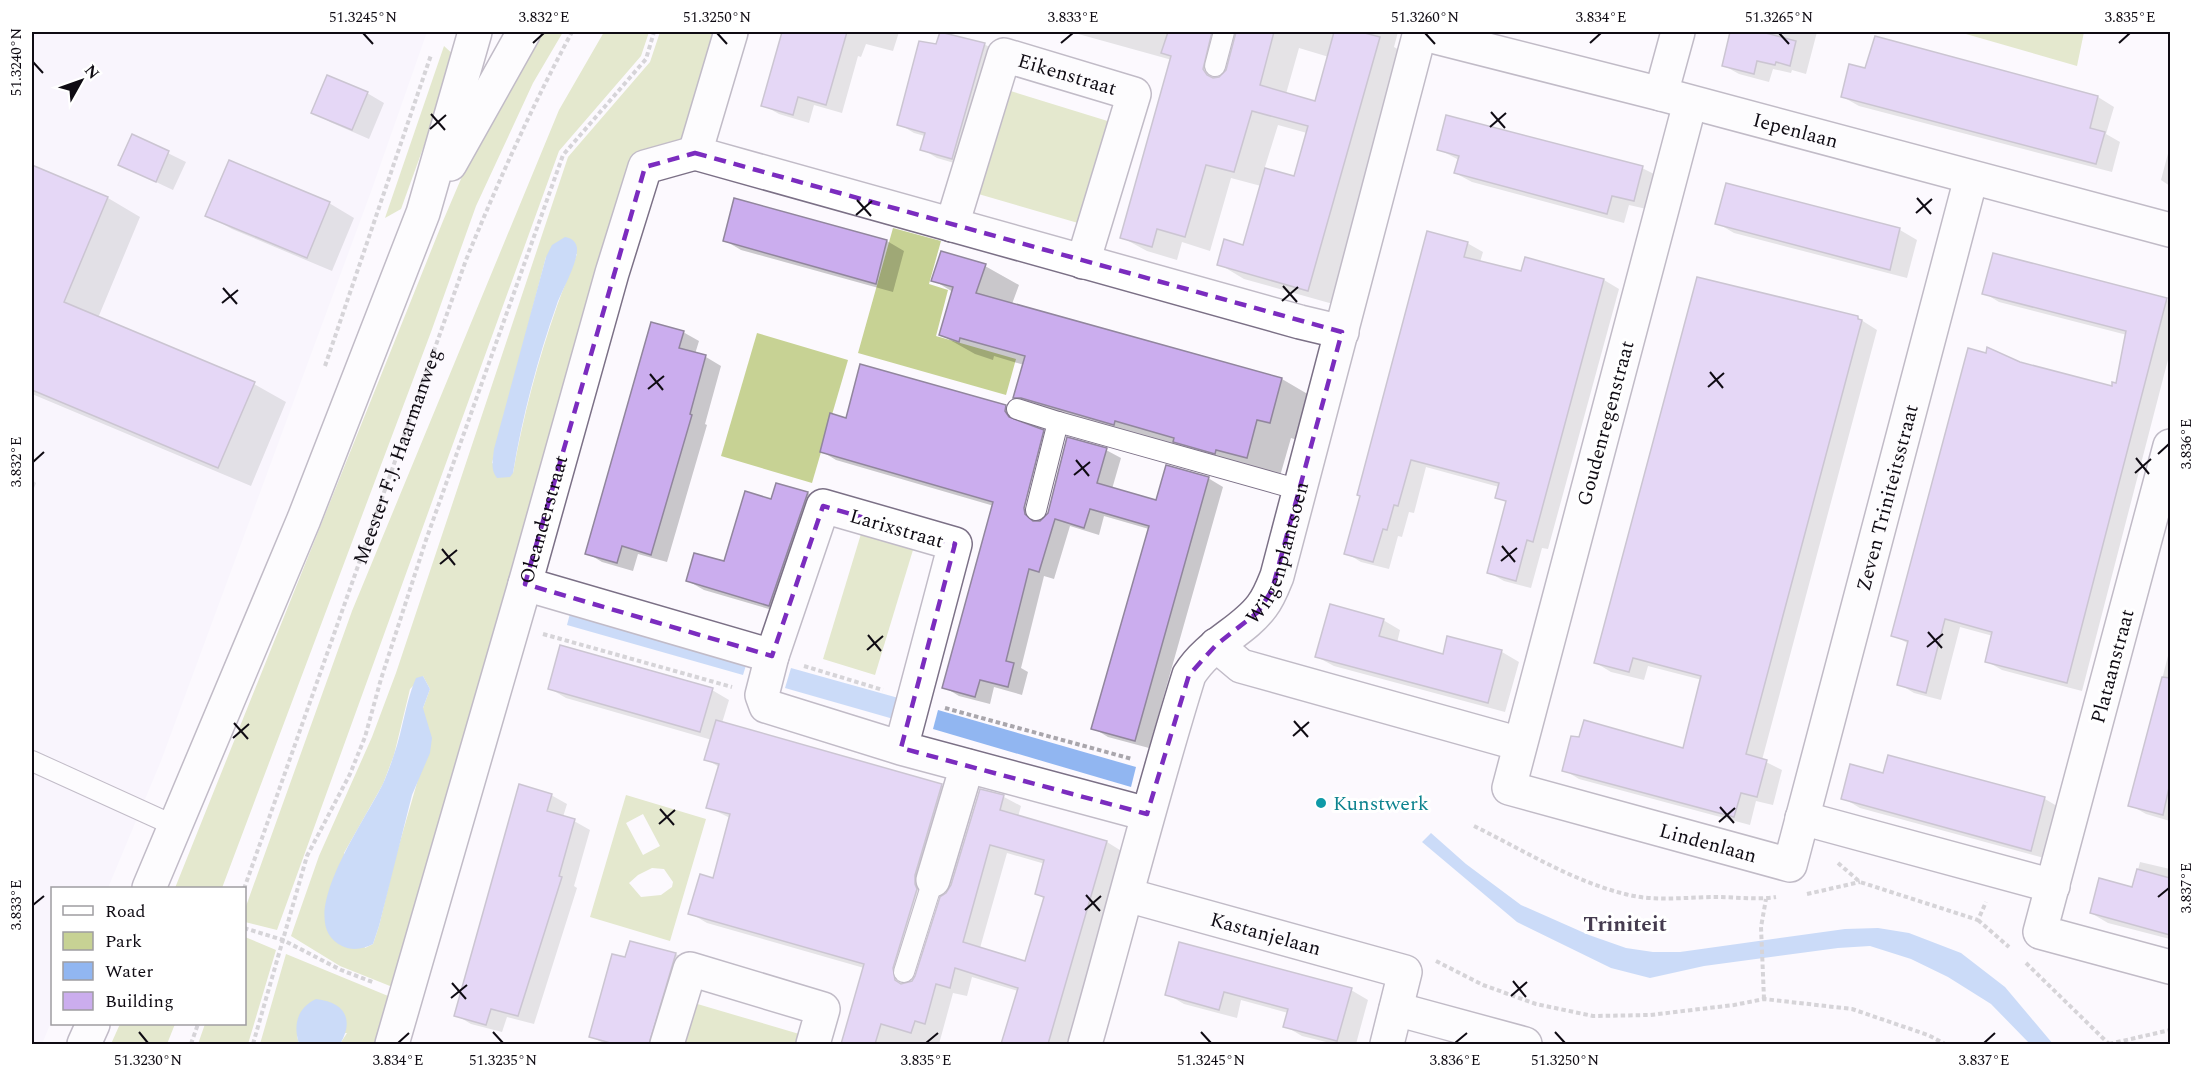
<svg xmlns="http://www.w3.org/2000/svg" width="2202" height="1076" viewBox="0 0 2202 1076" font-family="Spectral,serif">
  <style>
    .built { fill: #f6f0fd }
    .green { fill: #c7d294; fill-rule: evenodd }
    .water { fill: #91b6f1 }
    .shadow { fill: #0003; fill-rule: evenodd }
    .building { fill: #cbadee; stroke: #91869d; stroke-width: 1.5; fill-rule: evenodd }
    .lines { fill: none; stroke-linecap: round; stroke-linejoin: round }
    .lane-casing { stroke: #7b7086; stroke-width: 22 }
    .street-casing { stroke: #7b7086; stroke-width: 36 }
    .secondary-casing { stroke: #7b7086; stroke-width: 36 }
    .path { stroke: #a9a6ac; stroke-width: 4; stroke-dasharray: 4.5 3; stroke-linecap: butt }
    .lane { stroke: #fff; stroke-width: 20 }
    .street { stroke: #fff; stroke-width: 33 }
    .secondary { stroke: #fff; stroke-width: 33 }
    .marked { fill: none; stroke: #7b2cbf; stroke-width: 4.5; stroke-dasharray: 12 8; stroke-linejoin: round }
    .ticks { fill: none; stroke: #0f0b13; stroke-width: 2 }
    .culture-dot { fill: #0f9aa8; stroke: #fff; stroke-width: 2 }
    .labels { text-anchor: middle; stroke-width: 6; stroke-linejoin: round; paint-order: stroke }
    .street-label { font-size: 20px; fill: #0f0b13; stroke: #fff }
    .culture-label { font-size: 20px; fill: #0d838f; stroke: #fff; text-anchor: start }
    .neighbourhood-label { font-size: 21px; font-weight: bold; fill: #453b4f; stroke: #fff }
    .neatline { fill: none; stroke: #0f0b13; stroke-width: 2 }
    .ticks-label { font-size: 15px; text-anchor: middle; fill: #0f0b13 }
  </style>
  <rect width="100%" height="100%" fill="#fcf9fe"/>
  <!-- built -->
  <path class="built" d="M32,32H427L372,189L161,761L108,888H52V1020L42,1044H32Z"/>
  <!-- green -->
  <g class="green">
    <path d="M532,32H563L533,83L476,206L431,332L222,888H175L443,221L481,132Z"/>
    <path d="M604,32H649L641,56L559,151L277,930L245,922V909L352,611L559,110Z"/>
    <path d="M660,32H717L683,138L633,157L395,988L340,966L291,936L319,856L372,737L396,673L568,157L650,62ZM577,254C571,271 563,288 557,306C538,360 523,417 513,473L492,463L546,257ZM423,676L430,689L423,708L419,776L395,859L379,926L373,944L365,948L344,853L383,784L394,755L410,689Z"/>
    <path d="M1959,32H2084L2077,66Z"/>
    <path d="M444,46L456,57L401,209L385,218Z"/>
    <path d="M1004,89L1114,123L1085,225L975,193Z"/>
    <path d="M893,228L941,241L929,284L948,290L936,336L1016,359L1006,395L858,353Z"/>
    <path d="M757,333L848,360L812,483L721,456Z"/>
    <path d="M864,524L916,540L875,675L823,659Z"/>
    <path d="M626,795L706,819L670,941L590,917ZM643,814L660,846L643,855L626,823ZM652,868L664,869L673,882L672,887L661,895L641,897L629,883L638,875Z"/>
    <path d="M245,937L276,950L248,1044H198L205,1024H244Z"/>
    <path d="M286,954L393,998L379,1044H340L347,1033L297,1036L299,1044H260Z"/>
    <path d="M694,1003L806,1036L803,1044H683Z"/>
    <path d="M120,1024H175L167,1044H111Z"/>
  </g>
  <!-- water -->
  <g class="water">
    <path d="M565,237C571,238 576,241 577,248C578,263 562,290 557,304C538,357 522,418 513,473L510,477L497,478C490,470 493,459 494,449L546,257L552,245Z"/>
    <path d="M572,606L749,656L743,675L567,625Z"/>
    <path d="M791,668L902,699L897,720L785,688Z"/>
    <path d="M423,676L430,689L423,708L432,738L430,753L412,795L379,926L373,944C364,949 352,951 342,946C289,921 372,812 385,779C392,762 398,744 402,726C406,710 409,694 416,678Z"/>
    <path d="M938,710L1136,767L1131,787L933,729Z"/>
    <path d="M1431,833L1466,864L1521,905L1589,935L1626,948L1653,952H1680L1845,929L1878,928L1909,933L1961,953L2005,987L2053,1044H2030L1991,1004L1948,977L1911,959L1870,946L1838,948L1704,966L1650,978L1611,968L1517,922L1422,842Z"/>
    <path d="M316,999C344,1002 355,1019 340,1044H299C293,1025 297,1008 316,999Z"/>
  </g>
  <!-- shadow -->
  <g class="shadow">
    <path d="M783,32H899L893,51L866,44L861,57L858,56L842,113L814,105L809,123L779,114L763,105Z"/>
    <path d="M941,32L984,44L1000,53L968,167L937,158L922,149L925,136L914,133L899,124L937,46Z"/>
    <path d="M1071,32H1398L1394,47L1405,53L1333,304L1244,279L1219,264L1244,247L1261,186L1231,178L1210,251L1182,242L1177,260L1147,251L1121,237L1172,60ZM1299,48L1329,57L1316,103L1286,94ZM1278,125L1307,133L1295,177L1264,170Z"/>
    <path d="M1732,32H1817L1806,74L1792,70L1791,73L1773,69L1769,82L1739,74L1723,65Z"/>
    <path d="M1876,38L2098,97L2114,107L2106,134L2120,142L2112,172L1859,106L1843,97L1866,70Z"/>
    <path d="M367,93L384,103L369,139L330,122L313,112Z"/>
    <path d="M133,136L186,162L173,190L120,165Z"/>
    <path d="M2170,146V186L2161,180Z"/>
    <path d="M1438,149L1642,168L1660,177L1651,210L1629,205L1624,223L1472,182L1455,173L1459,160Z"/>
    <path d="M32,166L108,198L140,217L98,318L254,384L286,402L251,486L32,394Z"/>
    <path d="M1727,185L1900,230L1917,240L1907,278L1734,233L1717,223Z"/>
    <path d="M735,200L887,241L904,251L893,292L741,250L724,240Z"/>
    <path d="M329,203L354,218L332,271L232,229L207,215Z"/>
    <path d="M1467,243L1483,252L1480,262L1522,273L1604,280L1619,289L1548,549L1542,548L1531,588L1504,581L1488,572L1508,503L1497,497L1499,487L1426,467L1414,513L1409,512L1402,537L1398,536L1389,569L1361,562L1346,553Z"/>
    <path d="M1994,254L2167,300L2170,302V352L2082,691L2002,670L1986,661L1993,636L1960,627L1941,700L1914,693L1899,684L1909,644L1893,635L2020,363L2113,388L2118,385L2127,335L1999,302L1984,293Z"/>
    <path d="M985,266L1019,285L1012,304L1282,379L1316,399L1304,442L1291,438L1280,476L1048,417L1014,397L1024,365L994,356L993,360L975,354L941,335L953,292L933,280Z"/>
    <path d="M1858,318L1877,330L1762,760L1782,770L1773,805L1756,801L1750,825L1579,779L1564,770L1684,749L1702,680L1648,666L1644,680L1611,672L1596,663Z"/>
    <path d="M683,332L699,341L695,354L706,357L721,366L705,424L707,425L667,562L638,554L633,571L602,562L587,553Z"/>
    <path d="M1005,406L1020,415L1021,515H1024L1045,432L1058,440L1039,517V524L1106,450L1121,458L1112,489L1157,502L1208,478L1223,487L1149,748L1108,737L1093,728L1149,529L1104,516L1099,535L1070,526L1054,579L1044,576L1021,668L1028,672L1022,695L994,687L990,704L959,696L944,687L994,506L836,460L821,451L847,420Z"/>
    <path d="M32,480L36,483L32,493Z"/>
    <path d="M777,485L808,493L824,503L786,614L704,590L688,581L725,563L772,501Z"/>
    <path d="M1383,620L1400,630L1397,643L1444,655L1502,652L1519,662L1505,712L1334,666L1317,657Z"/>
    <path d="M2170,648V821L2146,814L2130,805Z"/>
    <path d="M549,688L712,690L729,700L722,723L941,785L958,795L909,979L910,983H913L952,886L981,790L1004,797L1021,806L1018,817L1107,842L1123,852L1068,1044H1002L1018,991L972,977L967,996L953,993L939,1044H843L864,968L707,923L690,913L714,880L730,818L708,807L719,767L706,759L712,740L566,698ZM1007,853L1045,864L1037,894L1045,899L1026,963L980,948Z"/>
    <path d="M1889,757L2045,799L2062,809L2048,859L1860,808L1843,798L1884,775Z"/>
    <path d="M551,795L567,804L563,817L574,821L590,830L574,886L577,888L534,1024L507,1017L502,1032L471,1024L456,1015Z"/>
    <path d="M2140,862L2170,869V939L2108,923L2091,913L2133,889Z"/>
    <path d="M631,942L676,954L692,964L666,1044H605L590,1036L626,959Z"/>
    <path d="M1180,944L1351,990L1368,1000L1356,1044H1334L1302,1036L1285,1026L1288,1013L1241,1000L1237,1018L1184,1004L1167,994Z"/>
  </g>
  <!-- building -->
  <g class="building">
    <path d="M782,32H847L826,105L798,97L793,115L761,106Z"/>
    <path d="M940,32L985,43L952,159L920,150L925,133L897,125L919,41L936,44Z"/>
    <path d="M1168,32H1212L1203,69L1207,75L1213,78L1219,77L1226,70L1236,32H1274L1260,85L1315,101L1334,32H1361L1380,37L1308,291L1217,265L1224,239L1243,245L1265,168L1294,176L1308,126L1252,111L1234,172L1206,165L1185,237L1157,229L1152,247L1120,238L1171,56L1161,53Z"/>
    <path d="M1730,32H1762L1796,41L1790,66L1776,62L1775,65L1757,61L1754,74L1722,66Z"/>
    <path d="M1875,36L2098,96L2090,128L2105,132L2096,164L1841,97L1849,64L1865,68Z"/>
    <path d="M327,75L368,92L352,130L311,113Z"/>
    <path d="M1446,115L1643,166L1634,201L1612,196L1607,214L1454,173L1459,156L1437,150Z"/>
    <path d="M132,134L169,151L156,182L118,165Z"/>
    <path d="M229,160L330,202L307,258L205,216Z"/>
    <path d="M32,165L108,197L64,302L255,382L218,468L32,390Z"/>
    <path d="M1726,183L1900,228L1890,270L1715,224Z"/>
    <path d="M734,198L887,240L876,284L723,241Z"/>
    <path d="M1427,231L1468,242L1464,257L1521,271L1525,257L1604,279L1533,542L1527,540L1516,581L1487,573L1506,501L1495,498L1499,483L1411,460L1398,506L1394,505L1387,530L1383,529L1373,562L1344,554L1360,496L1357,495Z"/>
    <path d="M941,251L986,264L976,293L1282,378L1270,423L1257,420L1247,458L1216,450L1215,454L1173,442L1174,438L1115,421L1114,425L1021,398H1013L1025,356L960,338L959,342L939,335L953,287L931,281Z"/>
    <path d="M1993,253L2167,298L2067,683L1985,662L1992,632L1945,619L1926,693L1897,685L1908,641L1891,636L1968,348L1986,353L1987,347L2020,362L2112,386V382L2116,383L2126,331L1982,294Z"/>
    <path d="M1697,277L1858,316V319L1862,320L1746,754L1767,760L1757,797L1741,793L1734,817L1562,771L1571,736L1579,737L1584,720L1683,748L1701,676L1633,658L1629,672L1594,663Z"/>
    <path d="M651,322L684,331L679,348L706,355L690,414L692,415L651,555L622,546L617,563L585,554Z"/>
    <path d="M860,364L1006,405L1005,411L1009,417L1044,430L1024,508L1025,514L1033,521H1040L1048,513L1067,437L1107,448L1097,483L1156,500L1166,465L1209,477L1135,741L1091,729L1149,526L1090,509L1084,528L1055,519L1039,572L1029,569L1006,661L1014,663L1008,687L980,680L975,697L942,688L993,502L820,452L830,413L846,418Z"/>
    <path d="M776,483L808,492L769,606L686,581L694,553L724,561L745,491L771,499Z"/>
    <path d="M1330,604L1384,619L1379,636L1443,654L1447,636L1502,650L1488,703L1315,657Z"/>
    <path d="M560,645L713,688L700,732L548,689Z"/>
    <path d="M2162,677L2170,678V783L2163,815L2128,806Z"/>
    <path d="M716,720L942,784L915,875V884L917,889L893,968L895,980L901,984L912,981L915,976L940,897L946,893L951,885L980,789L1004,795L1000,810L1107,841L1048,1044H1001L1018,988L955,968L950,988L936,984L925,1024L915,1021L911,1033L881,1024L875,1044H841L864,964L688,914L700,874L713,878L730,814L706,808L719,764L704,760ZM990,845L1044,860L1035,894L1044,897L1025,961L963,942Z"/>
    <path d="M1888,755L2045,797L2031,851L1841,799L1850,764L1883,773Z"/>
    <path d="M519,784L552,794L547,811L575,819L559,876L562,877L518,1016L491,1009L486,1025L454,1016Z"/>
    <path d="M2137,869L2170,878V935L2090,913L2099,878L2132,887Z"/>
    <path d="M630,941L676,953L649,1044H614L589,1037L612,954L625,957Z"/>
    <path d="M1179,942L1352,988L1337,1041L1283,1027L1288,1009L1224,992L1219,1010L1165,995Z"/>
  </g>
  <g class="lines">
    <!-- lane casing -->
    <g class="lane-casing">
      <g id="lane">
        <path d="M1215,66L1224,32"/>
        <path d="M1017,409L1058,422L1300,490"/>
        <path d="M1036,510L1058,422"/>
        <path d="M32,761L175,826"/>
        <path d="M904,972L933,880"/>
      </g>
    </g>
    <!-- street casing -->
    <g class="street-casing">
      <g id="street">
        <path id="s2" d="M1420,33L1661,94L2170,230"/>
        <path d="M1661,94L1678,32"/>
        <path id="s3" d="M1690,103L1509,788L1790,865L1971,178"/>
        <path d="M695,153L1300,322L1342,332"/>
        <path d="M695,153L731,32"/>
        <path id="s4" d="M952,225L1004,55L1134,94L1083,262"/>
        <path d="M2170,446L2040,932L2170,967"/>
        <path d="M525,584L772,656"/>
        <path d="M1216,645L1241,666L1520,744"/>
        <path d="M901,748L955,544L823,506L772,656L762,695L766,706L901,748L1147,814"/>
        <path d="M1802,818L2053,886"/>
        <path d="M933,880L967,766"/>
        <path id="s5" d="M1127,895L1405,972L1387,1044"/>
        <path d="M1396,1009L1525,1044"/>
        <path id="s6" d="M392,1044L525,584L612,273L645,167L695,153"/>
        <path d="M667,1044L690,969L823,1009L813,1044"/>
        <path id="s7" d="M1085,1044C1120,921 1151,797 1189,675C1209,643 1243,632 1262,606C1269,597 1273,586 1277,576L1420,32"/>
      </g>
    </g>
    <!-- secondary casing -->
    <g class="secondary-casing">
      <g id="secondary">
        <path d="M450,164L524,32"/>
        <path d="M149,888L304,519L423,213L475,32"/>
        <path d="M84,1044L93,1024"/>
      </g>
    </g>
    <!-- path -->
    <g class="path">
      <path d="M325,366L431,55"/>
      <path d="M543,634L732,687"/>
      <path d="M804,666L883,690"/>
      <path d="M945,708L1132,759"/>
      <path d="M1474,826C1523,850 1572,881 1625,894C1655,902 1686,897 1716,897C1736,897 1757,900 1776,897"/>
      <path d="M1838,863L1860,882L1978,920L1986,902"/>
      <path id="s1" d="M244,889L466,260C498,182 532,106 572,32"/>
      <path d="M1807,894L1860,882"/>
      <path d="M1978,920L2009,947"/>
      <path d="M244,928L283,940L341,970L375,983"/>
      <path d="M1436,961L1483,985L1536,1004L1593,1016L1650,1015L1734,1005L1764,999L1852,1009L1928,1035L1945,1044"/>
      <path d="M2026,963L2109,1044"/>
      <path d="M1764,999L1761,927L1766,899"/>
      <path d="M191,1044L198,1024"/>
      <path d="M253,1044L307,856L350,774L365,737L381,679L426,540L563,155L646,59L654,32"/>
      <path d="M2109,1044L2170,1030"/>
    </g>
    <!-- lane -->
    <use href="#lane" class="lane"/>
    <!-- street -->
    <use href="#street" class="street"/>
    <!-- secondary -->
    <use href="#secondary" class="secondary"/>
  </g>
  <!-- marked area -->
  <path d="M0 0H2202V1076H0ZM695,153L1342,332L1272,590L1258,612L1216,645L1189,675L1147,814L901,748L955,544L823,506L772,656L525,584L645,167Z" fill="#fcf9fe" fill-opacity=".55" fill-rule="evenodd"/>
  <path class="marked" d="M695,153L1342,332L1272,590L1258,612L1216,645L1189,675L1147,814L901,748L955,544L823,506L772,656L525,584L645,167Z"/>
  <!-- ticks -->
  <path class="ticks" d="M363,33L373,44M717,33L727,44M1425,33L1435,44M1779,33L1789,44M533,43L544,33M1061,43L1073,33M1590,43L1601,33M2119,43L2130,33M33,62L43,73M1491,112L1505,128M431,114L445,130M1490,127L1506,113M430,129L446,115M1917,198L1931,214M857,200L871,216M1916,213L1932,199M856,215L872,201M1283,286L1297,302M223,288L237,304M1282,301L1298,287M222,303L238,290M1710,372L1723,388M650,374L663,390M1708,387L1724,373M648,389L664,376M2158,454L2169,444M2136,458L2149,474M1076,460L1089,476M33,462L44,452M2135,473L2151,459M1074,475L1090,462M1502,546L1515,562M442,549L455,565M1501,561L1517,548M440,564L457,550M1928,632L1942,648M868,635L881,651M1927,647L1943,634M867,650L883,636M1294,721L1308,737M234,723L248,739M1293,736L1309,722M233,738L249,724M1720,807L1734,823M660,809L674,825M1719,822L1735,808M659,824L675,810M1086,895L1100,911M2158,897L2169,888M33,905L44,896M1085,910L1101,896M1513,981L1526,997M452,983L466,999M1511,996L1527,982M451,998L467,985M139,1032L148,1043M493,1032L503,1043M1201,1032L1211,1043M1555,1032L1565,1043M398,1043L409,1033M926,1043L938,1033M1455,1043L1467,1033M1984,1043L1995,1033"/>
  <!-- markers -->
  <circle class="culture-dot" cx="1321" cy="803" r="6"/>
  <g class="labels">
    <!-- street labels -->
    <g class="street-label">
      <text dy="7" stroke="none"><textPath href="#s4" startOffset="244">Eikenstraat</textPath></text>
      <text dy="7" stroke="none"><textPath href="#s2" startOffset="388">Iepenlaan</textPath></text>
      <text transform="translate(1605 423) rotate(-75)" y="7">Goudenregenstraat</text>
      <text dy="7" stroke="none"><textPath href="#s1" startOffset="459">Meester F.J. Haarmanweg</textPath></text>
      <text dy="7" stroke="none"><textPath href="#s3" startOffset="1380">Zeven Triniteitsstraat</textPath></text>
      <text dy="7" stroke="none"><textPath href="#s6" startOffset="546">Oleanderstraat</textPath></text>
      <text transform="translate(897 528) rotate(16)" y="7">Larixstraat</text>
      <text dy="7" stroke="none"><textPath href="#s7" startOffset="540">Wilgenplantsoen</textPath></text>
      <text transform="translate(2112 666) rotate(-75)" y="7">Plataanstraat</text>
      <text dy="7" stroke="none"><textPath href="#s3" startOffset="915">Lindenlaan</textPath></text>
      <text dy="7" stroke="none"><textPath href="#s5" startOffset="144">Kastanjelaan</textPath></text>
    </g>
    <!-- culture labels -->
    <g class="culture-label">
      <text x="1333" y="810">Kunstwerk</text>
    </g>
    <!-- neighbourhood labels -->
    <g class="neighbourhood-label">
      <text x="1625" y="931">Triniteit</text>
    </g>
  </g>
  <!-- border -->
  <rect width="2202" height="1076" fill="none" stroke="#ffffff" stroke-width="66"/>
  <!-- legend -->
  <rect x="51" y="887" width="195" height="138" fill="#ffffff" stroke="#9f9da1" stroke-width="1.5"/>
  <rect x="63" y="906" width="30" height="9" fill="#ffffff" stroke="#9f9da1" stroke-width="1.5"/>
  <text x="105" y="917" font-size="18" fill="#0f0b13">Road</text>
  <rect x="63" y="932" width="30" height="18" fill="#c7d294" stroke="#9f9da1" stroke-width="1.5"/>
  <text x="105" y="947" font-size="18" fill="#0f0b13">Park</text>
  <rect x="63" y="962" width="30" height="18" fill="#91b6f1" stroke="#9f9da1" stroke-width="1.5"/>
  <text x="105" y="977" font-size="18" fill="#0f0b13">Water</text>
  <rect x="63" y="992" width="30" height="18" fill="#cbadee" stroke="#9f9da1" stroke-width="1.5"/>
  <text x="105" y="1007" font-size="18" fill="#0f0b13">Building</text>
  <!-- north arrow -->
  <g transform="translate(81 81) rotate(50)" stroke="#ffffff" stroke-width="4.5" paint-order="stroke">
  <path d="M0-4.5L10 22L0 15L-10 22Z" fill="#0f0b13"/>
  <text y="-9" font-size="16" font-weight="bold" text-anchor="middle" fill="#0f0b13">N</text>
  </g>
  <rect x="33" y="33" width="2136" height="1010" class="neatline"/>
  <g class="ticks-label">
    <text x="363" y="22">51.3245°N</text>
    <text x="544" y="22">3.832°E</text>
    <text x="717" y="22">51.3250°N</text>
    <text x="1073" y="22">3.833°E</text>
    <text x="1425" y="22">51.3260°N</text>
    <text x="1601" y="22">3.834°E</text>
    <text x="1779" y="22">51.3265°N</text>
    <text x="2130" y="22">3.835°E</text>
    <text transform="translate(16 62) rotate(-90)" y="5">51.3240°N</text>
    <text transform="translate(2186 444) rotate(-90)" y="5">3.836°E</text>
    <text transform="translate(16 462) rotate(-90)" y="5">3.832°E</text>
    <text transform="translate(2186 888) rotate(-90)" y="5">3.837°E</text>
    <text transform="translate(16 905) rotate(-90)" y="5">3.833°E</text>
    <text x="148" y="1065">51.3230°N</text>
    <text x="398" y="1065">3.834°E</text>
    <text x="503" y="1065">51.3235°N</text>
    <text x="926" y="1065">3.835°E</text>
    <text x="1211" y="1065">51.3245°N</text>
    <text x="1455" y="1065">3.836°E</text>
    <text x="1565" y="1065">51.3250°N</text>
    <text x="1984" y="1065">3.837°E</text>
  </g>
</svg>
